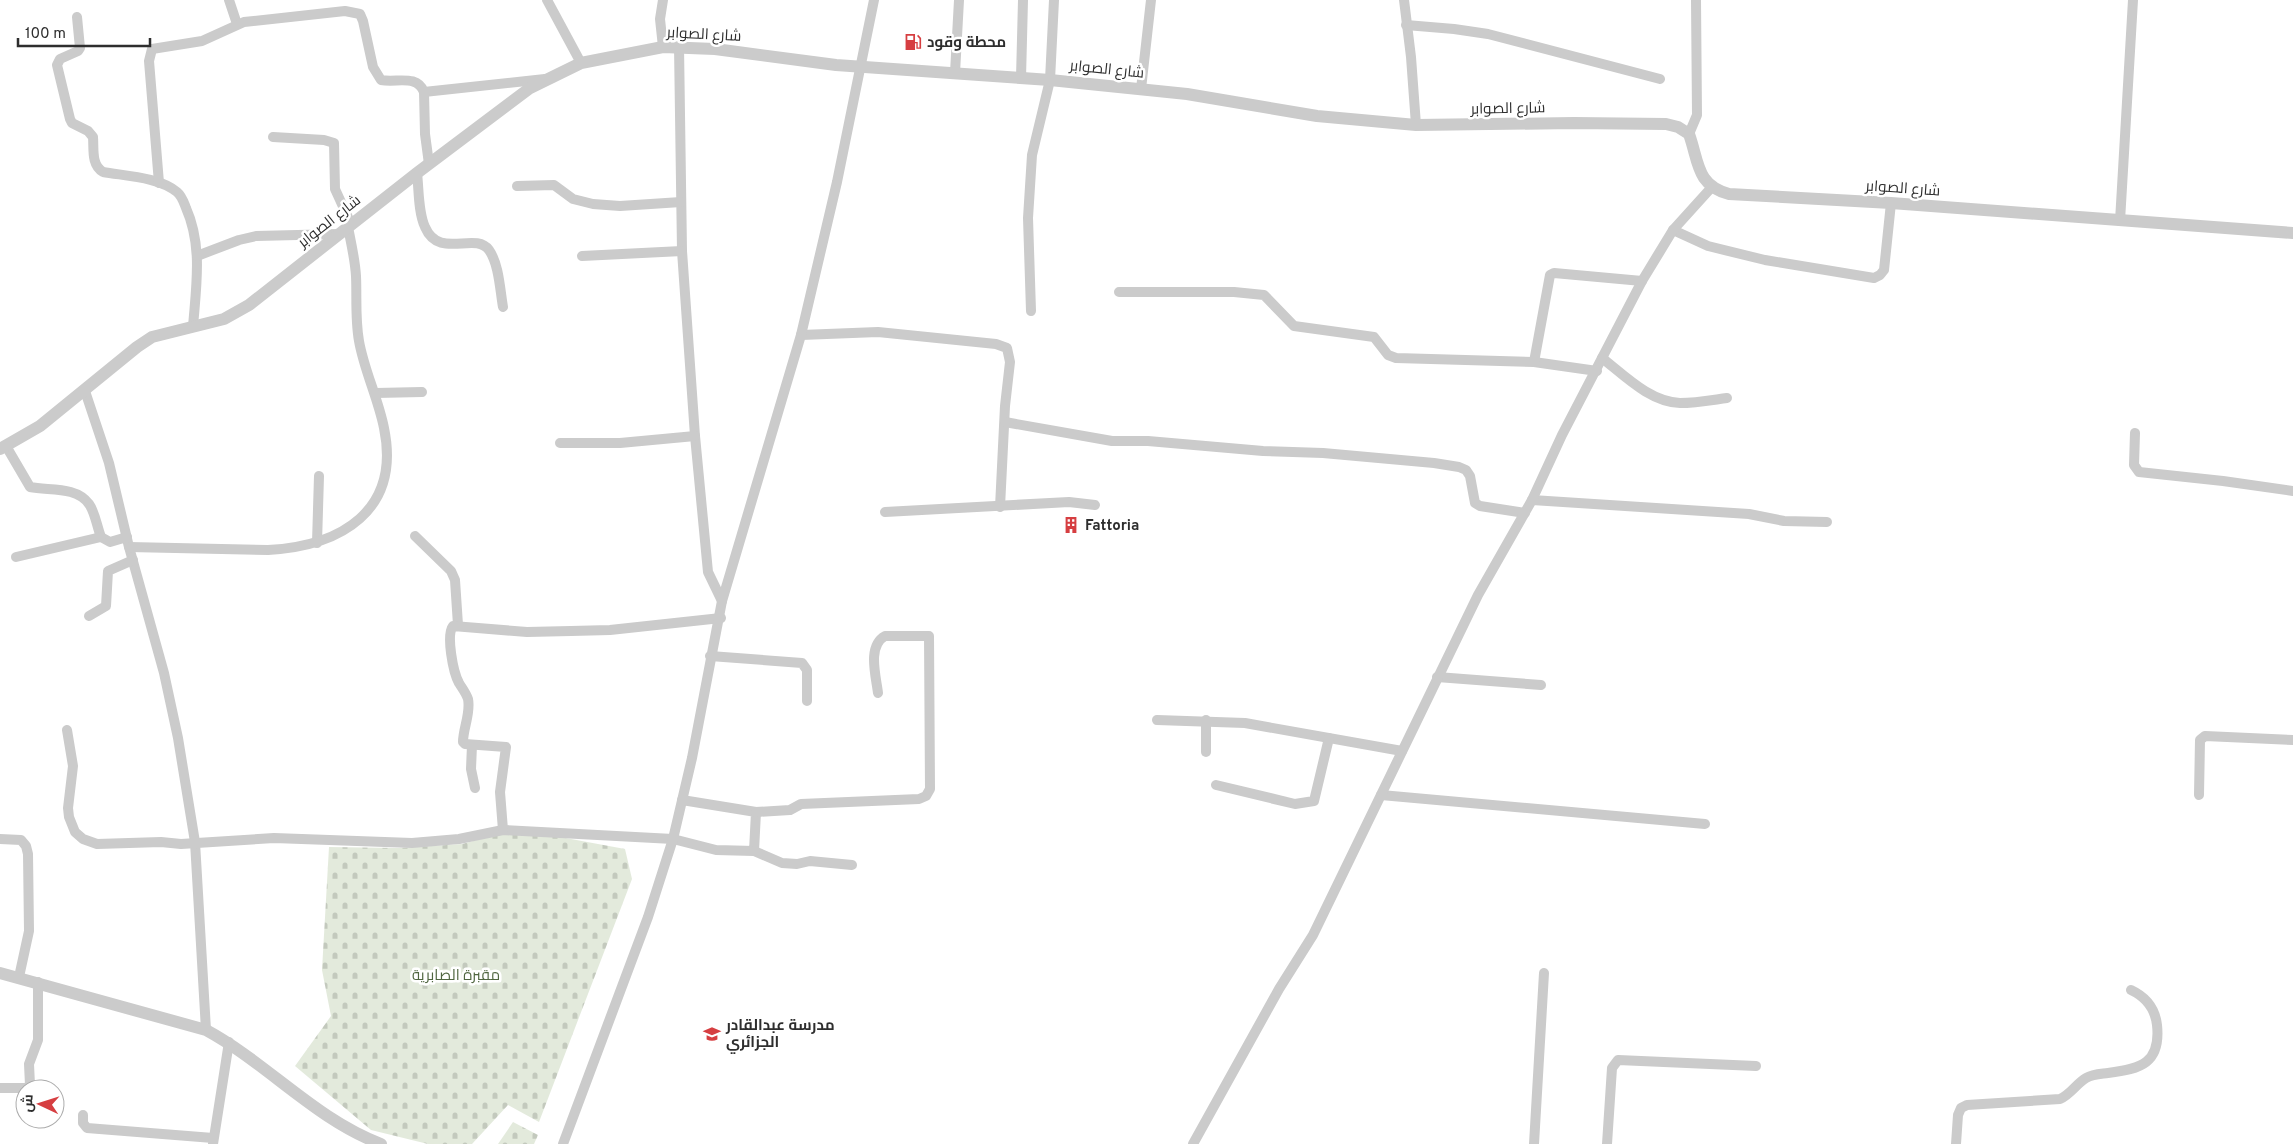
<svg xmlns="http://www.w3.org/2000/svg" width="2293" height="1144" viewBox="0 0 2293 1144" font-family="Overpass,Cairo,sans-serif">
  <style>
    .cemetery { fill: url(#cemetery-stones) }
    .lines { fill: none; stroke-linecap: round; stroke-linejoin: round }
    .minor { stroke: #cbcbcb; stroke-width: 10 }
    .tertiary { stroke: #cbcbcb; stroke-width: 12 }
    .labels { text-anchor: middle; stroke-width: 5; stroke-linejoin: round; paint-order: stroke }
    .street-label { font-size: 15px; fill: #2e2e2e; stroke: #fff }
    .poi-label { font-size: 15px; font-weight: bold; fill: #2e2e2e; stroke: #fff; text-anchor: start }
    .park-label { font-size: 15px; fill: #4f653f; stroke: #fff }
  </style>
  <defs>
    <pattern id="cemetery-stones" width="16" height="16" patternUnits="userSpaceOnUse" patternTransform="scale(1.25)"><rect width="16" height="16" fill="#e3eadc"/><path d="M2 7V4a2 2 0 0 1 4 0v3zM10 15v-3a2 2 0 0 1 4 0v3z" fill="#c3c9bd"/></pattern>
  </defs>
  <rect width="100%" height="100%" fill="#fff"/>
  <!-- cemetery -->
  <g class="cemetery">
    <path d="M517,829L625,849L632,879L539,1122L508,1105L472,1144H428L371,1130L295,1066L331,1016L322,970L329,847L399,848L462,844Z"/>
    <path d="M513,1122L538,1135L534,1144H498Z"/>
  </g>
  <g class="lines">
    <!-- minor -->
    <g class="minor">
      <path d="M229,0L237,24"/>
      <path d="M547,0L581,63"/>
      <path d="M663,0L660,19L663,47"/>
      <path d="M1404,0L1411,57L1416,125"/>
      <path d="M77,17L80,48L78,51L60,59L57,65L70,119L72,123L88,131L93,137C94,149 91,165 103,172C125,176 159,177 177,192C182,196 184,203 186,208C203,246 196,287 193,327"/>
      <path d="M1406,25L1454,29L1488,34L1660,79"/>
      <path d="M679,46L682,251L695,436L708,572L722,601"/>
      <path d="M955,73L959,0"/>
      <path d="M1021,78L1023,0"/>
      <path d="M1141,89L1151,0"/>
      <path d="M424,92L545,79"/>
      <path d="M1689,134L1697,115L1696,0"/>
      <path d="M273,137L324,140L334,143L335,189L351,224"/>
      <path d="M417,173C419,189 418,212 425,227C439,260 475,231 489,250C499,264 500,290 503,307"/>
      <path d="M159,183L149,61L152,49L202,41L244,22L345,11L360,14L363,21L373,67L381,80C397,83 417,74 424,92L425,134L429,164"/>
      <path d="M517,186L554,185L573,199L593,204L620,206L681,202"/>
      <path d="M2120,221L2133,0"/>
      <path d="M1673,230L1708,246L1765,260L1874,278L1880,275L1884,270L1891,203"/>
      <path d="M197,256L239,240L256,236L339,234"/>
      <path d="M582,256L682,251"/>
      <path d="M1119,292H1234L1264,295L1294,326L1374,337L1388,355L1396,358L1534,362L1597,371"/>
      <path d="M1031,311L1028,218L1032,155L1050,80L1054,0"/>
      <path d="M801,335L878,332L996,344L1007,348L1010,362L1005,406L1000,507"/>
      <path d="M1602,358C1625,376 1650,402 1680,403C1696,403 1712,400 1727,398"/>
      <path d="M1534,362L1550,275L1554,273L1642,281"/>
      <path d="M85,391L109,463L129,547L164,673L178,738L195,842L206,1030"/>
      <path d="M376,393L422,392"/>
      <path d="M1005,422L1112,441H1148L1263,451L1323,453L1434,463L1459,467L1466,470L1470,476L1475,503L1480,506L1525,513"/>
      <path d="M2135,433L2134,465L2139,472L2223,481L2293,491"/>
      <path d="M560,443H620L695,436"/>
      <path d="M6,446L30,487C49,491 76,486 89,504C95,512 97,527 101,537L110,542L127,537"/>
      <path d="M1532,500L1749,514L1784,521L1827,522"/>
      <path d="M885,512L1069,502L1095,505"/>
      <path d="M415,536L451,571L455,580L458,625"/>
      <path d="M317,543L319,476"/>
      <path d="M129,547L268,550C341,546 401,511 384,428C378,398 364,370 359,341C355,319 357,297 356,276C355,259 351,243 348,227"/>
      <path d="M16,557L101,537"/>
      <path d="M89,616L106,606L108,571L133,560"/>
      <path d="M710,656L802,663L807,670V701"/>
      <path d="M1437,677L1541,685"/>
      <path d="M1157,720L1245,723L1402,751"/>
      <path d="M67,730L73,766L68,808L69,817L75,832L83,839L97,844L161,842L181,844L274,838L412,843L459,839L503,830L673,839L716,850L754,851L756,812L682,800"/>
      <path d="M472,745L471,769L475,788"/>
      <path d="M1206,752V720"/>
      <path d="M1216,785L1295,804L1314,801L1329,738"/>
      <path d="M1381,795L1705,824"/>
      <path d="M2199,795L2200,740L2205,736L2293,740"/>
      <path d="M756,812L790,810L801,804L919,799L926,796L930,789L929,636H885C867,646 876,676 878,693"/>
      <path d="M503,830L500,792L506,747L465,744L463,742C463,728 471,713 468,699C466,693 462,688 459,683C453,672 446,635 453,626L527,632L571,631L610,630L721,618"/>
      <path d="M0,839L21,840L26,846L28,854L29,931L19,977"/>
      <path d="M754,851L782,863L797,864L810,861L852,865"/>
      <path d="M0,1088H26L30,1085L29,1064L38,1040V982"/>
      <path d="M83,1115V1123L87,1128L213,1138"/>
      <path d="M213,1144L229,1042"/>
      <path d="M563,1144L648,917L673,839L692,758L722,601L801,335L837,182L874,0"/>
      <path d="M1193,1144L1279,989L1313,935L1478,595L1532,500L1562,435L1642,281L1673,230L1711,188"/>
      <path d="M1534,1144L1544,973"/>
      <path d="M1607,1144L1612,1068L1618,1060L1756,1066"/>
      <path d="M1956,1144L1958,1115L1961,1108L1967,1105L2060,1099C2071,1094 2076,1084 2086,1078C2093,1074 2101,1074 2108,1073C2141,1069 2161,1063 2157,1025C2155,1008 2146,997 2131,990"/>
    </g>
    <!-- tertiary -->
    <g class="tertiary">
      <path d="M0,449L40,426L137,347L152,337L224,319L249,305L417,173L530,88L581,63L663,47L715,49L836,65L1050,80L1187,94L1317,116L1416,125L1574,123L1666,124L1678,127L1689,134C1699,162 1696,185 1729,194L1891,203L2293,233"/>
      <path d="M0,973L206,1030C267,1063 315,1119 381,1144"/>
    </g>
  </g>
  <!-- icons -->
  <defs>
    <g id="fuel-bare" transform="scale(1.35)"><path d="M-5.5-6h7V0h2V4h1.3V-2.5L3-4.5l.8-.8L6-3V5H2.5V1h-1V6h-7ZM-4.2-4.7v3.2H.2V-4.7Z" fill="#d63e41" stroke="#fff" stroke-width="2.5" paint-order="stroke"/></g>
    <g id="building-bare" transform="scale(1.35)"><path d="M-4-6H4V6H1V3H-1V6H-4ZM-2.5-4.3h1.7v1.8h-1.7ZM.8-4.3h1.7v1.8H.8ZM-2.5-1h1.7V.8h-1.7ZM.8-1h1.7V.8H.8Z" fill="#d63e41" stroke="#fff" stroke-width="2.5" paint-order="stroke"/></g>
    <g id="school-bare" transform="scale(1.35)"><path d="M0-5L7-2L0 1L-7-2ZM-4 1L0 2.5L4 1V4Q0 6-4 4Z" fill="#d63e41" stroke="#fff" stroke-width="2.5" paint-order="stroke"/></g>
  </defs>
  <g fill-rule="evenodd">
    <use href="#fuel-bare" x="913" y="42"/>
    <use href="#building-bare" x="1071" y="525"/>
    <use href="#school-bare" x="712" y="1034"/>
  </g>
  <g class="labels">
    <!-- street labels -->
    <g class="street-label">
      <text transform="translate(704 34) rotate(3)" y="5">شارع الصوابر</text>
      <text transform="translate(1107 69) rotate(6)" y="5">شارع الصوابر</text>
      <text transform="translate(1508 108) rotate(-1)" y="5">شارع الصوابر</text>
      <text transform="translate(1903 188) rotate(4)" y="5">شارع الصوابر</text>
      <text transform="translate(329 221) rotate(-38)" y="5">شارع الصوابر</text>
    </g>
    <!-- poi labels -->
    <g class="poi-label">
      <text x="927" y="47">محطة وقود</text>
      <text x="1085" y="530">Fattoria</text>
      <text x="726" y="1030">مدرسة عبدالقادر<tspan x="726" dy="17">الجزائري</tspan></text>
    </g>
    <!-- park labels -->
    <g class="park-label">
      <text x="456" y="980">مقبرة الصابرية</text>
    </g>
  </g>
  <!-- north arrow -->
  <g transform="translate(40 1104) rotate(274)"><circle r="24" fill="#ffffff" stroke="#ababab"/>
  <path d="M0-4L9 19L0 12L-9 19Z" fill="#d63e41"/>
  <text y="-8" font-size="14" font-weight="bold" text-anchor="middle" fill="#2e2e2e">ش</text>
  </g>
  <!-- scale -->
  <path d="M18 38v8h132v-8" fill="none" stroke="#2e2e2e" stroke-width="2.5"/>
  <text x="25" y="38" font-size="15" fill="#2e2e2e" stroke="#ffffff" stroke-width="4" paint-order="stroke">100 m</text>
</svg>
